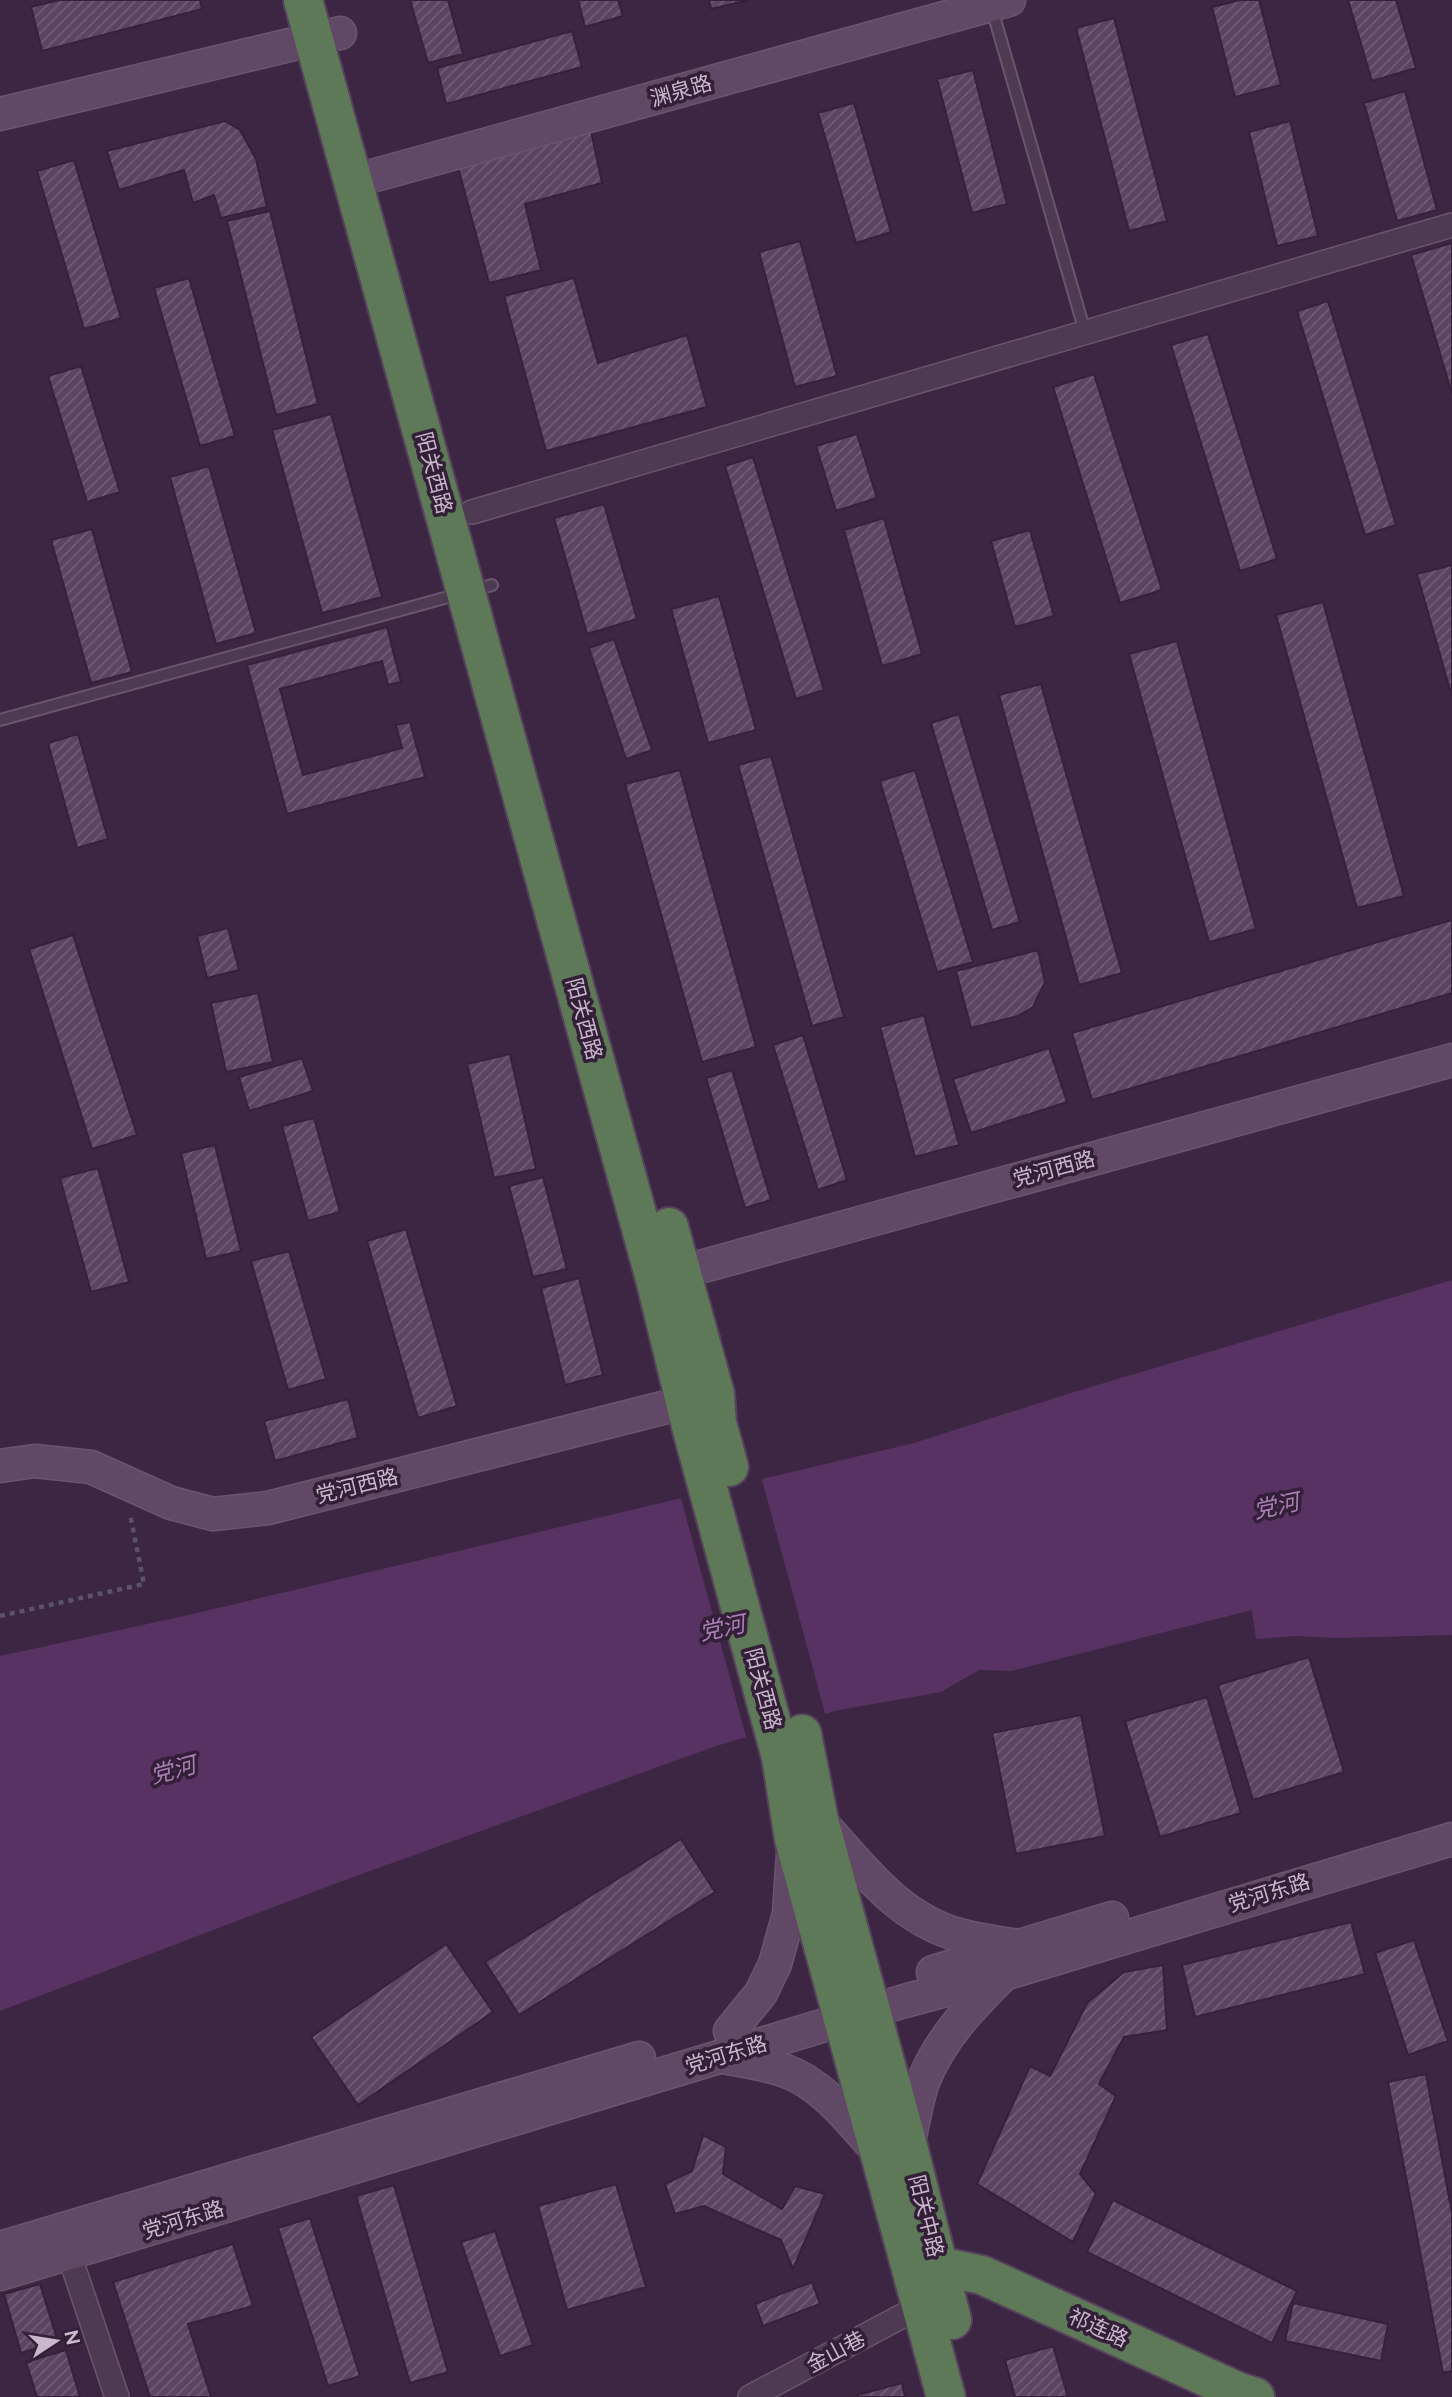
<svg xmlns="http://www.w3.org/2000/svg" width="1452" height="2397" viewBox="0 0 1452 2397" font-family="Raleway,'Noto Sans SC',sans-serif">
  <style>
    .water { fill: #583262 }
    .pier { fill: #3d2643 }
    .building { fill: url(#building-hatch); stroke: #35213a; stroke-width: 2 }
    .lines { fill: none; stroke-linecap: round; stroke-linejoin: round }
    .lane-casing { stroke: #69566d; stroke-width: 14 }
    .street-casing { stroke: #69566d; stroke-width: 26 }
    .secondary-casing { stroke: #69566d; stroke-width: 35 }
    .highway-casing { stroke: #56425a; stroke-width: 42 }
    .path { stroke: #5b526c; stroke-width: 4.5; stroke-dasharray: 5 5; stroke-linecap: butt }
    .lane { stroke: #4e3b53; stroke-width: 10 }
    .street { stroke: #4e3b53; stroke-width: 23 }
    .secondary { stroke: #614866; stroke-width: 32 }
    .highway { stroke: #5e7957; stroke-width: 38 }
    .labels { text-anchor: middle; stroke-width: 7; stroke-linejoin: round; paint-order: stroke }
    .street-label { font-size: 21px; fill: #c9b8cc; stroke: #331f38 }
    .water-label { font-size: 23px; font-style: italic; fill: #a97eb4; stroke: #331f38 }
  </style>
  <defs>
    <pattern id="building-hatch" width="6" height="6" patternUnits="userSpaceOnUse" patternTransform="scale(1.75)"><rect width="6" height="6" fill="#5c4263"/><path d="M-1 1l2-2M0 6l6-6M5 7l2-2" fill="none" stroke="#725b78"/></pattern>
  </defs>
  <rect width="100%" height="100%" fill="#3d2643"/>
  <!-- water -->
  <path class="water" d="M1452,1280V1635L1335,1638L1296,1636L1256,1639L1252,1610L1011,1671L979,1670L941,1692L839,1710L716,1746L334,1884L0,2011V1656L184,1616L914,1443L1077,1391Z"/>
  <!-- pier -->
  <path class="pier" d="M761,1476L826,1717L747,1740L680,1495Z"/>
  <!-- building -->
  <g class="building">
    <path d="M59,0H200L202,9L42,51L31,7Z"/>
    <path d="M410,0H448L463,54L428,63Z"/>
    <path d="M578,0H618L623,16L585,27Z"/>
    <path d="M709,0H749L711,9Z"/>
    <path d="M1240,0H1259L1281,85L1235,97L1212,7Z"/>
    <path d="M1348,0H1396L1416,68L1372,81Z"/>
    <path d="M1114,18L1167,221L1129,231L1076,28Z"/>
    <path d="M572,31L582,67L446,104L437,68Z"/>
    <path d="M973,70L1007,204L972,213L937,79Z"/>
    <path d="M1405,91L1437,210L1397,221L1364,103Z"/>
    <path d="M854,103L891,232L856,243L818,113Z"/>
    <path d="M225,121L240,130L256,159L267,207L221,218L214,195L193,203L184,170L119,190L107,151Z"/>
    <path d="M1290,121L1318,236L1277,246L1249,132Z"/>
    <path d="M591,131L602,183L525,204L541,270L489,283L458,167Z"/>
    <path d="M74,160L121,318L84,329L37,171Z"/>
    <path d="M270,211L318,404L276,415L227,221Z"/>
    <path d="M800,241L837,376L795,387L759,252Z"/>
    <path d="M1452,243V394L1411,255Z"/>
    <path d="M189,278L235,436L200,446L154,288Z"/>
    <path d="M574,278L598,363L687,335L707,407L546,451L504,296Z"/>
    <path d="M1328,301L1396,525L1365,535L1297,311Z"/>
    <path d="M1208,334L1277,559L1240,571L1171,345Z"/>
    <path d="M81,366L120,492L87,502L48,376Z"/>
    <path d="M1094,374L1162,590L1120,603L1053,387Z"/>
    <path d="M331,414L382,597L322,613L272,430Z"/>
    <path d="M857,434L877,498L836,511L816,446Z"/>
    <path d="M753,457L824,690L796,699L725,466Z"/>
    <path d="M209,466L256,633L216,644L170,477Z"/>
    <path d="M604,504L637,619L587,634L554,518Z"/>
    <path d="M884,518L922,654L882,666L844,530Z"/>
    <path d="M92,529L132,672L91,683L51,540Z"/>
    <path d="M1030,530L1054,616L1015,627L991,541Z"/>
    <path d="M1452,565V697L1417,574Z"/>
    <path d="M719,596L756,730L708,743L671,609Z"/>
    <path d="M1323,602L1404,896L1357,908L1276,615Z"/>
    <path d="M387,627L401,682L388,685L382,661L280,689L303,775L402,748L396,725L410,722L425,777L287,814L247,665Z"/>
    <path d="M614,639L652,750L626,759L589,648Z"/>
    <path d="M1177,641L1256,929L1209,942L1129,654Z"/>
    <path d="M1041,684L1122,973L1079,985L999,695Z"/>
    <path d="M959,714L1020,922L992,930L931,723Z"/>
    <path d="M78,734L108,839L77,848L48,743Z"/>
    <path d="M771,756L844,1017L812,1026L738,765Z"/>
    <path d="M680,770L756,1047L702,1062L625,784Z"/>
    <path d="M915,770L973,962L937,972L880,781Z"/>
    <path d="M1452,920V993L1092,1100L1072,1033Z"/>
    <path d="M228,928L239,970L207,978L197,936Z"/>
    <path d="M73,935L137,1135L92,1149L29,949Z"/>
    <path d="M1038,950L1045,982L1033,1007L1018,1016L971,1028L956,971Z"/>
    <path d="M258,993L273,1062L226,1072L211,1003Z"/>
    <path d="M924,1015L959,1145L915,1157L880,1027Z"/>
    <path d="M803,1035L847,1180L818,1190L773,1045Z"/>
    <path d="M1049,1048L1067,1102L971,1133L953,1079Z"/>
    <path d="M510,1054L536,1169L494,1178L467,1064Z"/>
    <path d="M302,1058L313,1091L249,1111L239,1077Z"/>
    <path d="M732,1070L771,1200L745,1208L706,1078Z"/>
    <path d="M314,1118L340,1212L308,1221L282,1126Z"/>
    <path d="M215,1145L241,1251L206,1259L181,1153Z"/>
    <path d="M98,1168L129,1282L91,1292L60,1178Z"/>
    <path d="M543,1177L567,1269L533,1277L509,1186Z"/>
    <path d="M406,1229L457,1406L418,1418L367,1241Z"/>
    <path d="M289,1251L326,1379L288,1390L251,1261Z"/>
    <path d="M579,1278L603,1375L565,1385L541,1288Z"/>
    <path d="M348,1399L358,1438L275,1461L264,1421Z"/>
    <path d="M1309,1657L1344,1772L1253,1800L1218,1685Z"/>
    <path d="M1207,1697L1241,1813L1160,1837L1125,1721Z"/>
    <path d="M1081,1715L1105,1836L1016,1854L992,1733Z"/>
    <path d="M681,1839L715,1892L519,2015L485,1962Z"/>
    <path d="M1351,1922L1365,1974L1195,2017L1182,1965Z"/>
    <path d="M1414,1940L1448,2041L1408,2055L1375,1953Z"/>
    <path d="M446,1944L493,2012L358,2105L311,2037Z"/>
    <path d="M1163,1965L1167,2030L1124,2037L1099,2084L1116,2096L1080,2174L1096,2194L1073,2242L977,2184L1030,2066L1050,2076L1087,2003L1124,1972Z"/>
    <path d="M1426,2074L1452,2213V2371L1443,2373L1388,2082Z"/>
    <path d="M703,2135L726,2147L723,2174L782,2209L795,2186L825,2194L793,2269L781,2240L704,2206L675,2214L665,2184L692,2171Z"/>
    <path d="M616,2184L646,2287L567,2310L538,2206Z"/>
    <path d="M394,2185L448,2372L410,2383L356,2196Z"/>
    <path d="M1113,2200L1297,2291L1272,2343L1087,2252Z"/>
    <path d="M310,2218L360,2376L328,2386L278,2228Z"/>
    <path d="M495,2231L533,2345L500,2356L461,2242Z"/>
    <path d="M233,2244L253,2306L188,2324L211,2397H150L113,2282Z"/>
    <path d="M812,2282L820,2304L763,2326L755,2304Z"/>
    <path d="M40,2284L58,2342L21,2353L4,2294Z"/>
    <path d="M1293,2303L1388,2324L1381,2361L1285,2341Z"/>
    <path d="M1053,2346L1068,2397H1015L1005,2360Z"/>
    <path d="M66,2350L80,2397H37L26,2362Z"/>
    <path d="M902,2383L905,2397H858L857,2395Z"/>
  </g>
  <g class="lines">
    <!-- lane casing -->
    <g class="lane-casing">
      <g id="lane">
        <path d="M992,9L1085,332"/>
        <path d="M0,720L492,585"/>
      </g>
    </g>
    <!-- street casing -->
    <g class="street-casing">
      <g id="street">
        <path d="M472,512L1452,225"/>
        <path d="M69,2254L117,2397"/>
        <path d="M750,2397L921,2306"/>
      </g>
    </g>
    <!-- secondary casing -->
    <g class="secondary-casing">
      <g id="secondary">
        <path d="M0,114L340,33"/>
        <path d="M354,181L1009,0"/>
        <path d="M660,1278L1452,1060"/>
        <path d="M0,1466L35,1461L91,1467L171,1503L213,1514L268,1508L706,1397"/>
        <path d="M819,1820C860,1865 897,1918 959,1935C976,1940 994,1942 1012,1945"/>
        <path d="M933,1972L1112,1918"/>
        <path d="M730,2031L761,1993L775,1964L789,1914L793,1853"/>
        <path d="M724,2057C744,2061 764,2064 783,2070C824,2084 852,2123 880,2154"/>
        <path d="M908,2146C913,2125 916,2102 923,2082C940,2038 972,2006 1004,1974"/>
        <path d="M0,2248L639,2058"/>
        <path d="M0,2274L901,2002L1004,1974L1452,1839"/>
      </g>
    </g>
    <!-- highway casing -->
    <g class="highway-casing">
      <g id="highway">
        <path d="M303,0L655,1279L692,1430L781,1757L794,1839L946,2397"/>
        <path d="M669,1227L715,1394L717,1423L729,1467"/>
        <path d="M802,1734L819,1820L908,2146L952,2320"/>
        <path d="M939,2266L982,2275L1239,2392L1255,2397"/>
      </g>
    </g>
    <!-- path -->
    <path class="path" d="M0,1616L144,1584L130,1514"/>
    <!-- lane -->
    <use href="#lane" class="lane"/>
    <!-- street -->
    <use href="#street" class="street"/>
    <!-- secondary -->
    <use href="#secondary" class="secondary"/>
    <!-- highway -->
    <use href="#highway" class="highway"/>
  </g>
  <g class="labels">
    <!-- street labels -->
    <g class="street-label">
      <text transform="translate(681 91) rotate(-16)" y="7">渊泉路</text>
      <text transform="translate(434 473) rotate(75)" y="7">阳关西路</text>
      <text transform="translate(584 1019) rotate(75)" y="7">阳关西路</text>
      <text transform="translate(1054 1169) rotate(-15)" y="7">党河西路</text>
      <text transform="translate(357 1486) rotate(-14)" y="7">党河西路</text>
      <text transform="translate(763 1689) rotate(75)" y="7">阳关西路</text>
      <text transform="translate(1269 1893) rotate(-17)" y="7">党河东路</text>
      <text transform="translate(726 2055) rotate(-17)" y="7">党河东路</text>
      <text transform="translate(926 2216) rotate(76)" y="7">阳关中路</text>
      <text transform="translate(183 2220) rotate(-17)" y="7">党河东路</text>
      <text transform="translate(1098 2328) rotate(24)" y="7">祁连路</text>
      <text transform="translate(836 2352) rotate(-28)" y="7">金山巷</text>
    </g>
    <!-- water labels -->
    <g class="water-label">
      <text transform="translate(1276 1506) rotate(-12)" y="8">党河</text>
      <text transform="translate(722 1628) rotate(-12)" y="8">党河</text>
      <text transform="translate(173 1770) rotate(-15)" y="8">党河</text>
    </g>
  </g>
  <!-- north arrow -->
  <g transform="translate(56 2341) rotate(78)" stroke="#331f38" stroke-width="5" paint-order="stroke">
  <path d="M0-5L12 26L0 18L-12 26Z" fill="#c9b8cc"/>
  <text y="-10" font-size="19" font-weight="bold" text-anchor="middle" fill="#c9b8cc">N</text>
  </g>
</svg>
